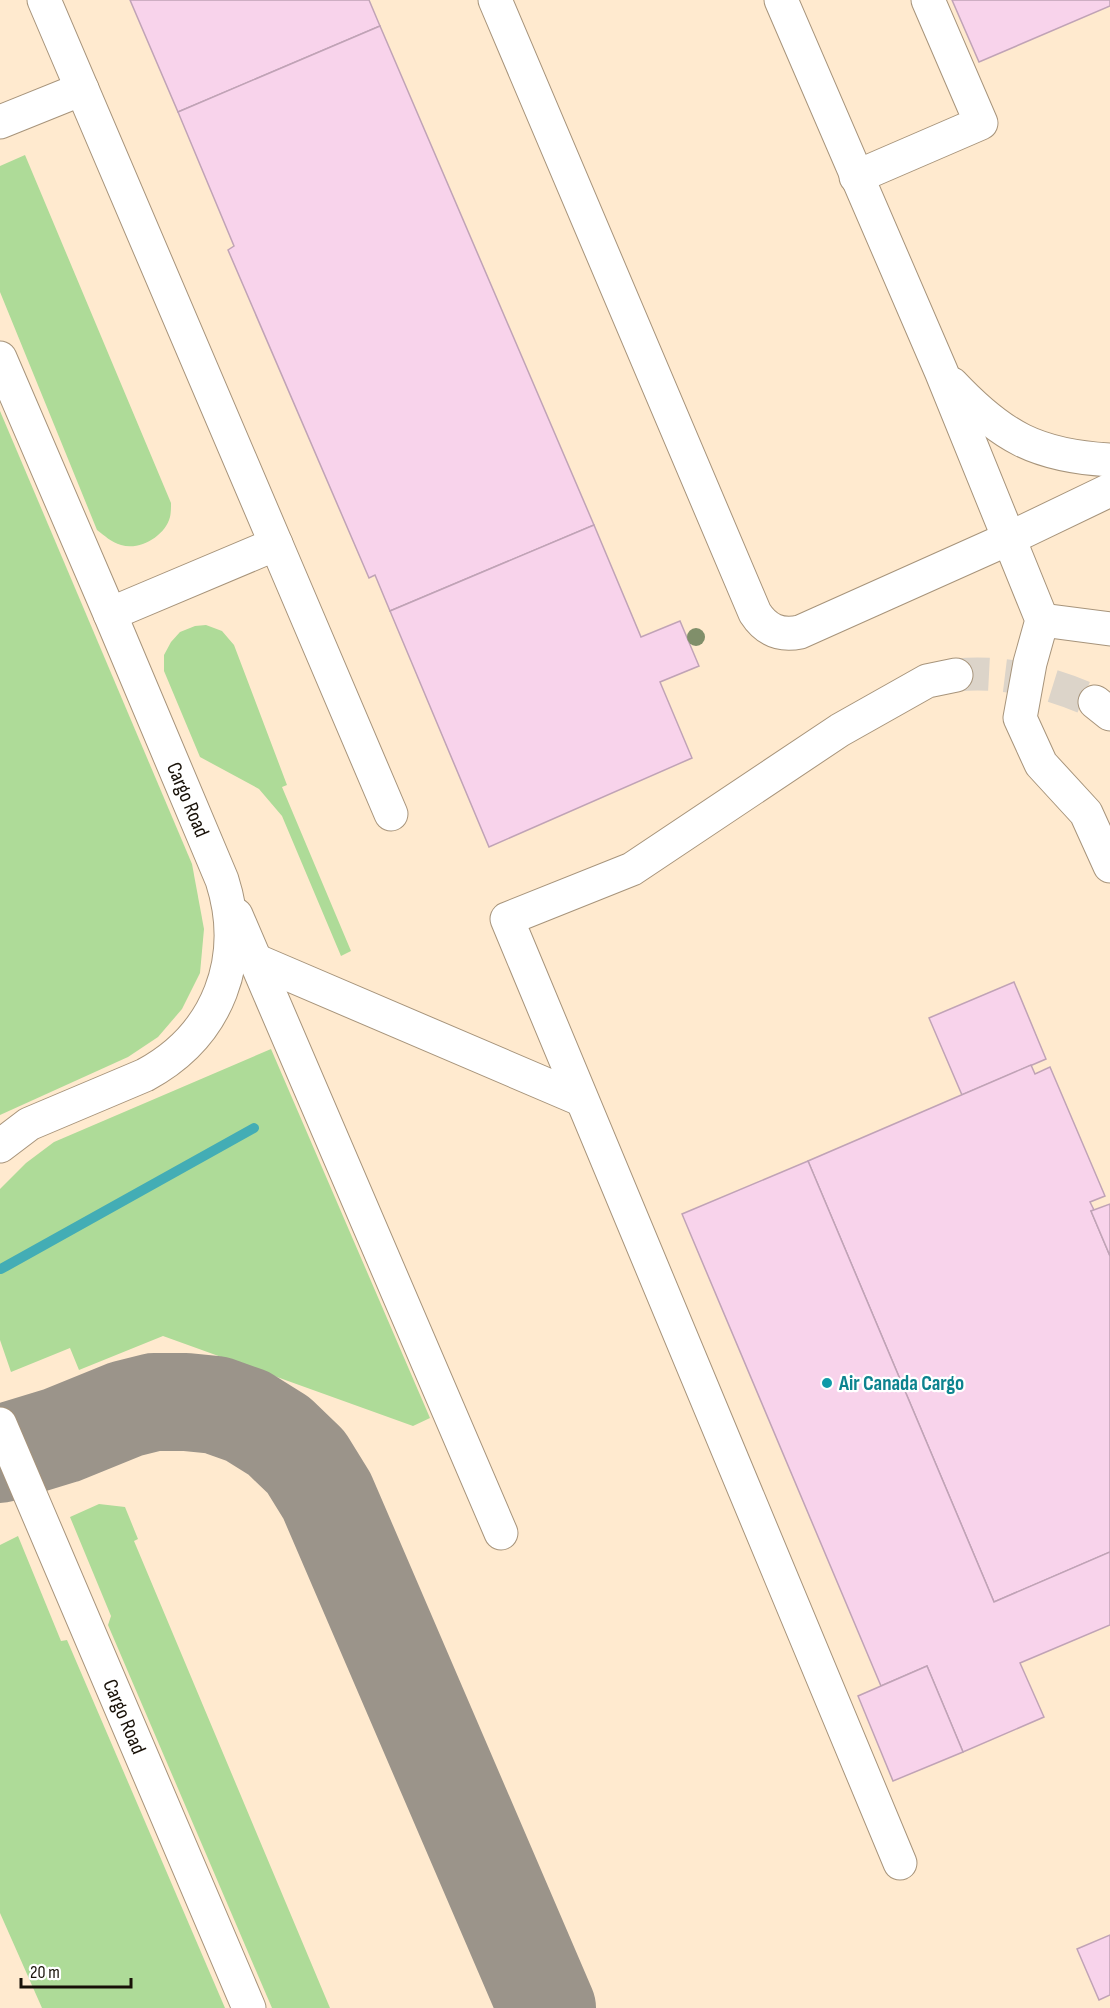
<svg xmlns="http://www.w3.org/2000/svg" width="1110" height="2008" viewBox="0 0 1110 2008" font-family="'Sofia Sans Condensed',sans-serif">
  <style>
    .built { fill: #ffeacf }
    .green { fill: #aedb98 }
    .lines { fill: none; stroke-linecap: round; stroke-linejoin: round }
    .stream { stroke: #43adb5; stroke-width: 10 }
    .taxiway { stroke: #9b948a; stroke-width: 98 }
    .building { fill: #f8d3eb; stroke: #c0a3b6; stroke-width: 1.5 }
    .minor-tunnel { stroke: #dcd4c9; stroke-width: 33; stroke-dasharray: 33 16; stroke-linecap: butt }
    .minor-casing { stroke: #a7947b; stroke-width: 35 }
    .minor { stroke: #fff; stroke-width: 33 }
    .tree { fill: #808f6a }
    .culture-dot { fill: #0f9aa8; stroke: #fff; stroke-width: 2 }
    .labels { text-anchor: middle; stroke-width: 4.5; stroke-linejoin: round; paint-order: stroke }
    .street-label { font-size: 21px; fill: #181108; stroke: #fff }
    .culture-label { font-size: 21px; font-weight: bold; fill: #0d838f; stroke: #fff; text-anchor: start }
  </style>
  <rect width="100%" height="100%" fill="#fef6eb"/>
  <!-- built -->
  <rect class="built" x="0" y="0" width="1110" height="2008"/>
  <!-- green -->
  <g class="green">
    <path d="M25,155L171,503C171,507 171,513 170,517C165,536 140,551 121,545C111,542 105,536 97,530L0,292V166Z"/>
    <path d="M0,411L192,864L204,929L200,973L182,1009L158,1037L128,1057L0,1115Z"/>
    <path d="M206,625L222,631L234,645L287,785L282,787L351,951L341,956L282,816L259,789L200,757L164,671V655L171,642L180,632L195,626Z"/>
    <path d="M271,1049L430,1418L413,1426L163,1336L79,1370L70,1348L11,1372L0,1340V1189L26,1163L54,1142Z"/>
    <path d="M99,1504L125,1507L138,1539L134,1541L330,2008H272L108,1625L111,1616L70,1517Z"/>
    <path d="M18,1536L61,1641L67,1640L225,2008H42L0,1913V1545Z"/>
  </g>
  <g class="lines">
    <!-- stream -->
    <path class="stream" d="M1,1269L254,1128"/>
    <!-- taxiway -->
    <path class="taxiway" d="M0,1454L62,1435L126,1409L154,1402H186L216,1405L247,1416L279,1436L306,1462L327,1496L547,2008"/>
  </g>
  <!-- building -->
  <g class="building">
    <path d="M130,0H369L380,26L178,112Z"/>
    <path d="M952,0H1110V6L979,62Z"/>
    <path d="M380,26L594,525L390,611L375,575L369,578L228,250L234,246L178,112Z"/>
    <path d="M594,525L641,637L680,621L699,666L660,682L692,758L489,847L390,611Z"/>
    <path d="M1014,982L1046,1059L962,1095L929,1018Z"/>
    <path d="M1031,1065L1035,1074L1050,1067L1105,1196L1090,1202L1094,1210L1091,1211L1110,1256V1552L994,1602L808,1161Z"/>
    <path d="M808,1161L994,1602L1110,1552V1625L1020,1663L1044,1717L963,1752L927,1666L881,1686L682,1214Z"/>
    <path d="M1110,1204V1256L1091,1211Z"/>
    <path d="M927,1666L963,1752L893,1781L858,1696Z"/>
    <path d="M1110,1935V1995L1099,2000L1077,1949Z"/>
  </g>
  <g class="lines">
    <!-- minor-tunnel -->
    <path class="minor-tunnel" d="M956,675C1006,670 1051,683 1095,702"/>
    <!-- minor casing -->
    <g class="minor-casing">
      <g id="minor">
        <path d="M44,0L276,544L110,614"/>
        <path d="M495,0L755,613C766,630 780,636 800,632L1010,538L1110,490"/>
        <path d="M781,0L941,371L1042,620L1030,663L1020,718L1041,764L1086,813L1110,866"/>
        <path d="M0,122L82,89"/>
        <path d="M856,177L981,123L928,0"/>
        <path id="s1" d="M0,358L110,614L222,880C247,958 219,1035 145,1075L29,1124L0,1146"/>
        <path d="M952,384C1002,437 1037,456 1110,460"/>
        <path d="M276,544L391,814"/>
        <path d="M1042,620L1110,629"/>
        <path d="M1095,702L1110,714"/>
        <path d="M236,915L501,1533"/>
        <path d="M255,960L580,1099"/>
        <path id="s2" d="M0,1424L249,2008"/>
        <path d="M900,1863L507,919L632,869L840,730L927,681L956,675"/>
      </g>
    </g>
    <!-- minor -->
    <use href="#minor" class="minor"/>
  </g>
  <!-- trees -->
  <circle class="tree" cx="696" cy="637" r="9"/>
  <!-- markers -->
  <circle class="culture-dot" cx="827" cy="1383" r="6"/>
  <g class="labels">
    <!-- street labels -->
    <g class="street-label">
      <text dy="7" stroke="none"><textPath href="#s1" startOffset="480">Cargo Road</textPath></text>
      <text dy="7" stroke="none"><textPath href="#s2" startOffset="318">Cargo Road</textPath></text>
    </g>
    <!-- culture labels -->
    <g class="culture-label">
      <text x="839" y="1390">Air Canada Cargo</text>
    </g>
  </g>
  <!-- scale -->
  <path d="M21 1978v9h110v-9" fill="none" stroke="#181108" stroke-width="3"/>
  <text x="30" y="1978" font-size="18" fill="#181108" stroke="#ffffff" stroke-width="4.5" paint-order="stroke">20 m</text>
</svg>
